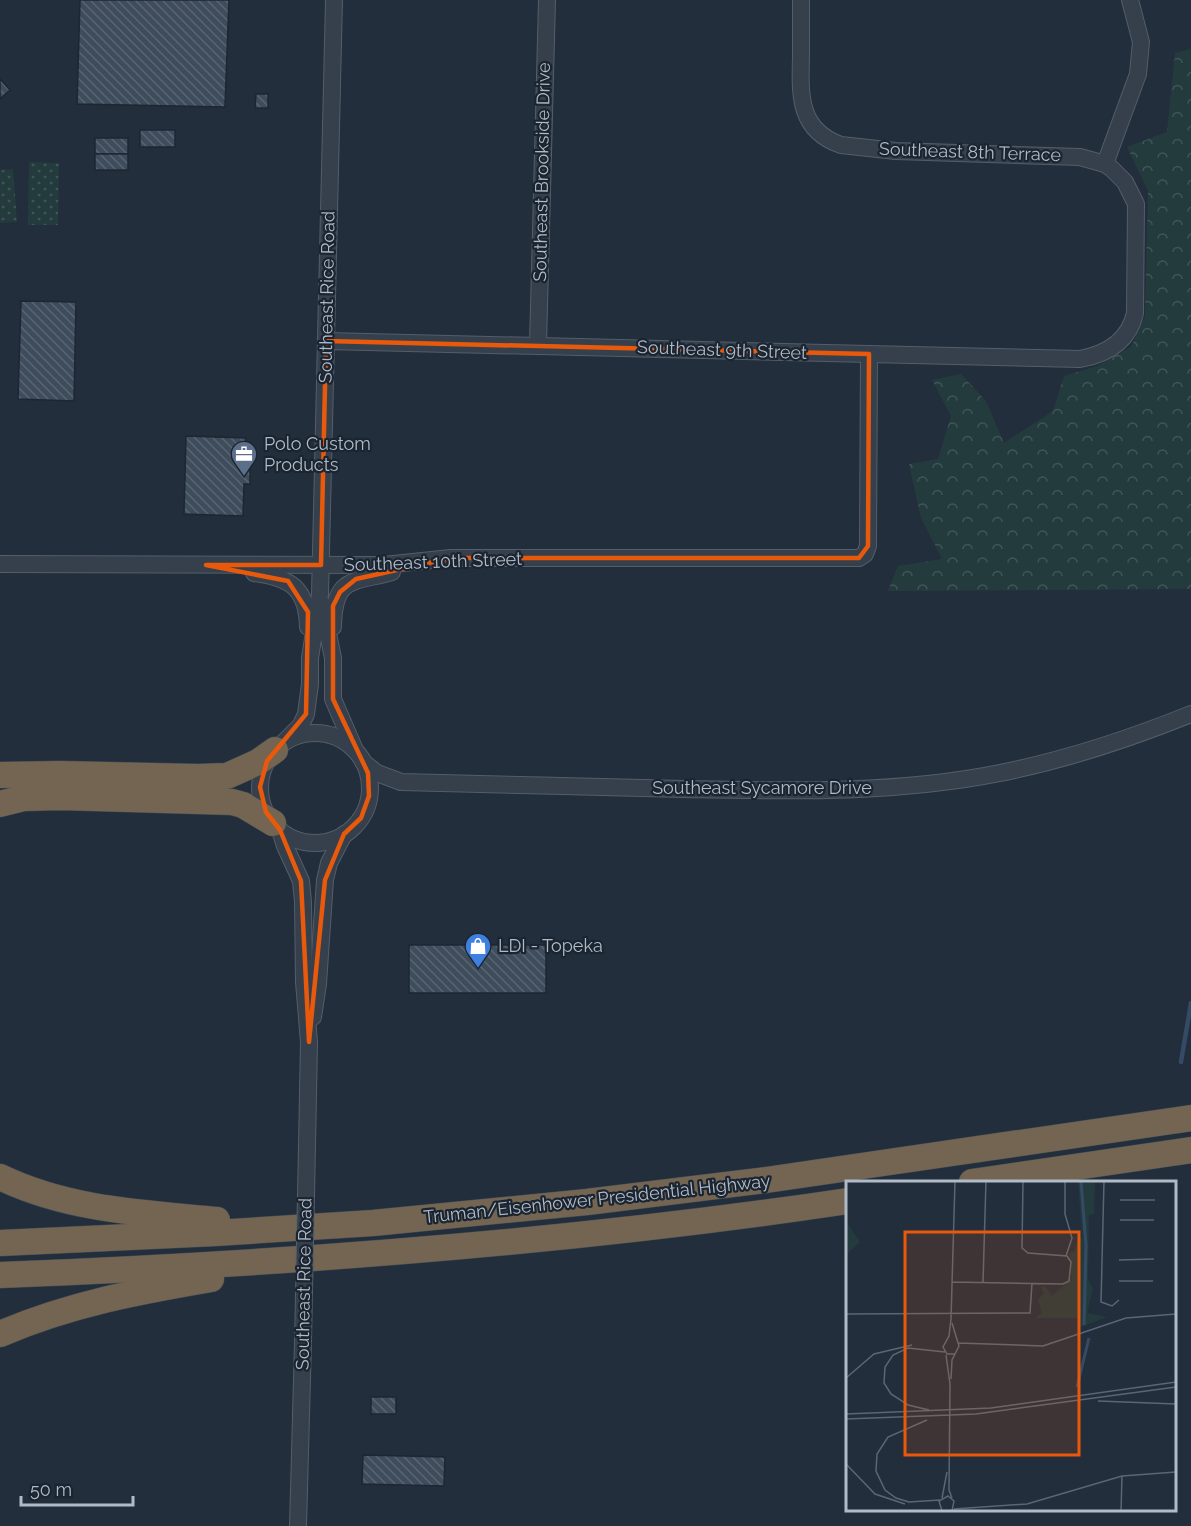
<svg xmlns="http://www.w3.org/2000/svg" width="1191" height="1526" viewBox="0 0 1191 1526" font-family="Raleway,sans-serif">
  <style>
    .forest { fill: url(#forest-crowns) }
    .garden { fill: url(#garden-dots) }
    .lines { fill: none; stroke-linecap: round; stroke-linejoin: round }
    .stream { stroke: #354a65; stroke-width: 4.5 }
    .building { fill: url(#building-back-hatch); stroke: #1d2733; stroke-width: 1.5 }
    .minor-casing { stroke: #545e6a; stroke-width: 18 }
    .highway-casing { stroke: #414b57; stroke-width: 27 }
    .minor { stroke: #36404d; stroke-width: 16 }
    .highway { stroke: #736552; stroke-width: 26 }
    .minor-bridge-casing { stroke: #545e6a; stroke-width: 18; stroke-linecap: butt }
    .minor-bridge { stroke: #36404d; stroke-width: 16 }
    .marked { fill: none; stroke: #e8590c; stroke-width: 4.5; stroke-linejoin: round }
    .labels { text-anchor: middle; stroke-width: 4.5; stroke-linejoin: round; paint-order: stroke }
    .street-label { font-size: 18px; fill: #b1bbc8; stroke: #1b2531 }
    .poi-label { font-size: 18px; fill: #b1bbc8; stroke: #1b2531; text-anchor: start }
    .inset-river { fill: none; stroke: #354a65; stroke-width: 3 }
    .inset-road { fill: none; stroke: #5b6674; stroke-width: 1.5 }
    .view { fill: #e8590c; fill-opacity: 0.15; stroke: #e8590c; stroke-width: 3 }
    .inset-edge { fill: none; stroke: #b1bbc8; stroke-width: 3 }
  </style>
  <defs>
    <pattern id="forest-crowns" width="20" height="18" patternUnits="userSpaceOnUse" patternTransform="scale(1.5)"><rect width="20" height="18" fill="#243b3d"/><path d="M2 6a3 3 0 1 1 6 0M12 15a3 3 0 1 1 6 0" fill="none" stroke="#415558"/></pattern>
    <pattern id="garden-dots" width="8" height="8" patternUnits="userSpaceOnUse" patternTransform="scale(1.5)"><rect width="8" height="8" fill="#243b3d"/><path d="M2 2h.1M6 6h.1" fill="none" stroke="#415558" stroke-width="1.8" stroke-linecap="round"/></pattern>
    <pattern id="building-back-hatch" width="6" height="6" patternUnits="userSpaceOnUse" patternTransform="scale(1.5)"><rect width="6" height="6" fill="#3e4c5c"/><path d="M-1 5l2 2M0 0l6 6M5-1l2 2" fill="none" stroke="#586472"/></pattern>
  </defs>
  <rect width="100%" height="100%" fill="#222e3c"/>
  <!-- forest -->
  <path class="forest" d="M1191,49V589L888,591L898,566L942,559L921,518L909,464L938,459L951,416L932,380L961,374L986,401L1004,443L1053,411L1064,376L1097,366L1131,347L1145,316L1148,191L1127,147L1167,132L1175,53Z"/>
  <!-- garden -->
  <g class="garden">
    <path d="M29,162L59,163L58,225H28Z"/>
    <path d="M13,169L17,222L0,223V170Z"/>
  </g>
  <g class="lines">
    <!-- stream -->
    <path class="stream" d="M1181,1062L1191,1003"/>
  </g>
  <!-- building -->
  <g class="building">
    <path d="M80,0H229L225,107L77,104Z"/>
    <path d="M0,79L10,90L0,99Z"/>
    <path d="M256,94H268V108H255Z"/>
    <rect x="140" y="130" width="35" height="17"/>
    <rect x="95" y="138" width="33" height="16"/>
    <rect x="95" y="154" width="33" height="16"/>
    <path d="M21,301L76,302L74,401L18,399Z"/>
    <path d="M186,436L246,438L245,470H250V484H244L243,516L184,514Z"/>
    <rect x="409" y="945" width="137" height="48"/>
    <rect x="371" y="1397" width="25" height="17"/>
    <path d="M363,1455L445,1457L444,1486L362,1484Z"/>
  </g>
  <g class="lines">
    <!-- minor casing -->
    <g class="minor-casing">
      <g id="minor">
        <path d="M1105,164L1138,74L1141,42L1130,0"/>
        <path d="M326,341L1080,359C1107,354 1129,341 1135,313L1136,204L1125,182L1112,169L1105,164L1080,157L896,151L841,145C798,130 800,95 801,56C801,37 801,19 801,0"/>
        <path d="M538,345L547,0"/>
        <path d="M0,564L384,565L451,558H859L865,554L868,546L869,354"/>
        <path d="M254,573C291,578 307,588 308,627"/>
        <path d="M322,604L333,658V699L355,750"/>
        <path d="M333,627C334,576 352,583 392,572"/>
        <circle cx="315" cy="788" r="55"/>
        <path d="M282,744L301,725L306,714L310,684V658L320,594L334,0"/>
        <path d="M363,762L377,773L401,782C495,784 589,787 683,789C789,791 895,794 1000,773C1065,760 1129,739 1191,714"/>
        <path d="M280,830L285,846L301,881L303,902L304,982L309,1042L307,1146"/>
        <path d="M313,1017L318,984L325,880L329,863L344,834"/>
        <path d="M298,1526L303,1342"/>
      </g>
    </g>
    <!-- highway casing -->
    <g class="highway-casing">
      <g id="highway">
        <path d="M0,775L60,774L198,777L227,776L258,762L275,750"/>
        <path d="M0,804L24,798L60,797L232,802L243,805L273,823"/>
        <path d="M0,1177C68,1210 143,1213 217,1220"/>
        <path d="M972,1182L1191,1150"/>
        <path d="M0,1243L216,1233L373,1223L587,1202L766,1180L1191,1118"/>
        <path d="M0,1275C283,1264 567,1243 848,1201"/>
        <path d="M0,1334C70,1304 136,1292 211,1279"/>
      </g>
    </g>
    <!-- minor -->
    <use href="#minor" class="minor"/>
    <!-- highway -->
    <use href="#highway" class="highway"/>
    <!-- minor-bridge casing -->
    <g class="minor-bridge-casing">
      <path id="minor-bridge" d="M303,1342L307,1146"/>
    </g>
    <!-- minor-bridge -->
    <use href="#minor-bridge" class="minor-bridge"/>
  </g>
  <!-- marked area -->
  <path class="marked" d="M326,341L869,354L868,546L859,558H451L356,579L340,592L333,606V699L368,773L369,796L361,818L344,834L325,880L309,1042L301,881L280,830L266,812L260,787L267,761L306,714L308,612L288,581L206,565H321Z"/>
  <!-- icons -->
  <defs>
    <g id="office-pin" transform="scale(1.35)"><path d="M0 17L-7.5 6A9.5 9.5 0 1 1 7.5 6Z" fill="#5c6f8a" stroke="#1b2531"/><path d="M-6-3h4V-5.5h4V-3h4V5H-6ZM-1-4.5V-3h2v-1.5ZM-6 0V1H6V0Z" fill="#fff"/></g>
    <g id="shop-pin" transform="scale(1.35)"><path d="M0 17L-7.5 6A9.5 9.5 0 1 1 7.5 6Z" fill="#3f7fe0" stroke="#1b2531"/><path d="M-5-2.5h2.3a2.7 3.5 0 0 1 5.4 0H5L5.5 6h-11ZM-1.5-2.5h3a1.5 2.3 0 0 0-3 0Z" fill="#fff"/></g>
  </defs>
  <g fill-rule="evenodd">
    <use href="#office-pin" x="244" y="454"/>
    <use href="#shop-pin" x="478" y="946"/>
  </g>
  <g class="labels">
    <!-- street labels -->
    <g class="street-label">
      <text transform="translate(970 152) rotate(2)" y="6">Southeast 8th Terrace</text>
      <text transform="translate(542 172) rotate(-89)" y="6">Southeast Brookside Drive</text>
      <text transform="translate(327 297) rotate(-89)" y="6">Southeast Rice Road</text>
      <text transform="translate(722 350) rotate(2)" y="6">Southeast 9th Street</text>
      <text transform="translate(433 562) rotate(-2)" y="6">Southeast 10th Street</text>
      <text x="762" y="794">Southeast Sycamore Drive</text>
      <text transform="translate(597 1199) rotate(-6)" y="6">Truman/Eisenhower Presidential Highway</text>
      <text transform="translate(304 1284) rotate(-89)" y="6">Southeast Rice Road</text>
    </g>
    <!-- poi labels -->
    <g class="poi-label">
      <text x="264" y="450">Polo Custom<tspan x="264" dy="21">Products</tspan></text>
      <text x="498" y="952">LDI - Topeka</text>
    </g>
  </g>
  <!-- overview -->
  <g transform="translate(846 1181)">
    <rect width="330" height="330" fill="#222e3c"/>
    <path d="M232,0H249L248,33L243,34L242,98L247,108L241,132L261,136L235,146L234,137H189L196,132L192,119L198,112L195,106L199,105L206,115L226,97L223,72L229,70L231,58L236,57ZM1,42L14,61L0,74V42Z" fill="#243b3d"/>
    <path class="inset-river" d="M235,0L240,64L238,144M231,206L243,157"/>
    <path class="inset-road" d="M109,0L105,138L103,155L97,166L101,173H109M219,0V33L226,57L220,75M258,0L255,121L266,125L273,119M274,19H309M274,39H308M273,79L308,78M273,100H307M106,101L217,103L223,100L225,81L221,75L182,72L176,67L177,0M137,101L140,0M0,133L184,132L186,102M112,162L197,165L280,137L330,133M100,174L104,203L103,309L106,317M0,197L28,173L66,164M105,198L106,179L113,165L106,142M252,220L330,223M83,229L62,224L45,213L38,202L39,186L47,174L62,167L99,171M0,233L145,227L330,201M0,238L130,233L330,206M81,239L42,256L31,273L30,290L39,309L50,317L63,321L94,319M0,283L29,313L59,323M96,317L101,291M108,328L181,323L276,295L330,291M96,330L93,320L102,315L108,320L106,330M275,330L276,295"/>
    <path class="view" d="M59,51H233V274H59Z"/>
    <rect width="330" height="330" class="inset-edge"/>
  </g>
  <!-- scale -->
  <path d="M21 1496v9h112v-9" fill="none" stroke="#b1bbc8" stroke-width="3"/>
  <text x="30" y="1496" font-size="18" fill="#b1bbc8" stroke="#1b2531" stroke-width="4.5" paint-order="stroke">50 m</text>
</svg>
